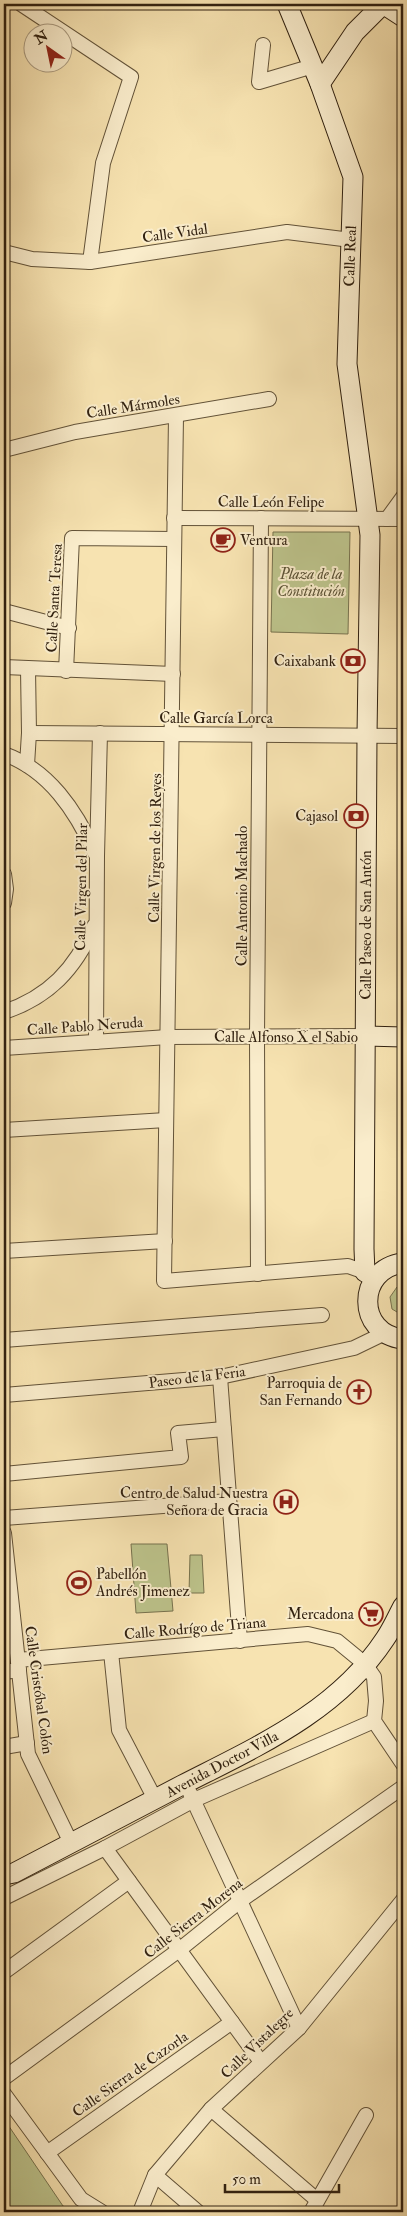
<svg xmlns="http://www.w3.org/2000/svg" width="407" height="2216" viewBox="0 0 407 2216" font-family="'IM FELL Double Pica',serif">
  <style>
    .green { fill: #bdc48c; stroke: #77724e }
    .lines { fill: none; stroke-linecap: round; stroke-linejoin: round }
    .street-casing { stroke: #625238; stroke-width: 16 }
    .secondary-casing { stroke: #312110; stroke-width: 21 }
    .street { stroke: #faedcc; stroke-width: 14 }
    .secondary { stroke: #faedcc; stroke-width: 19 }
    .labels { text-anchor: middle; stroke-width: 4; stroke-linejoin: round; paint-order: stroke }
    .street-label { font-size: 15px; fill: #312110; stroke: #faedcc }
    .poi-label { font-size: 15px; fill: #312110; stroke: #faedcc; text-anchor: end }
    .park-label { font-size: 15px; font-style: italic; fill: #5b5235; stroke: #faedcc }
  </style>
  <rect width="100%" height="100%" fill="#f7e3b1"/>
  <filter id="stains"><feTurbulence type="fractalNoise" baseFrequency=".004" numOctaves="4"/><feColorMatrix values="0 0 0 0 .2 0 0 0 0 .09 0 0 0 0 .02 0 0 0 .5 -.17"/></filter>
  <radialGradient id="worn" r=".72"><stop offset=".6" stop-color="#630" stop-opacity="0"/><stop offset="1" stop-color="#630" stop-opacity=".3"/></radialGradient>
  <!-- green -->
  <g class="green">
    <path d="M273,532H350L348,634L271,632Z"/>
    <path d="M403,1286V1315H402L392,1309L390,1297L397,1287Z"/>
    <path d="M131,1544H167L173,1611L136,1613Z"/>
    <path d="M190,1555H202L204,1593H189Z"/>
    <path d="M4,2119L63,2206L75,2212H4Z"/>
  </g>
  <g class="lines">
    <!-- street casing -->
    <g class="street-casing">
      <g id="street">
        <path d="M21,4L131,77L103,163L90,262"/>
        <path d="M263,45L259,82L313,66"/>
        <path d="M4,252L32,259L90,262L287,232L351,240"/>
        <path d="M176,416L164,1281L348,1266L365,1272"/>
        <path d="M4,450L75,432L269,399"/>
        <path d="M174,518L403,519"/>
        <path d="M387,519L403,497"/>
        <path d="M4,611L69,628"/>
        <path d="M4,667L173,674"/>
        <path d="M66,671L72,538L174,539"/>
        <path d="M29,733L403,736"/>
        <path d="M4,754C49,770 76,811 95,853"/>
        <path d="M27,765L29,733L28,669"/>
        <path d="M4,874L6,889L4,903"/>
        <path d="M4,1012C49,997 75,969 94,926"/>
        <path d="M96,1042L97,856L100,733"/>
        <path d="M4,1048L168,1037L366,1036"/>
        <path d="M4,1130L166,1120"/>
        <path d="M4,1251L165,1241"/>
        <path d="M258,1274L257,1037L261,518"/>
        <path d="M4,1340L322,1315"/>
        <path d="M220,1377L240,1641"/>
        <path d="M4,1395L220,1377L354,1348L385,1333"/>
        <path d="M4,1474L181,1457L178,1433L224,1429"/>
        <path d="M4,1518L229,1501"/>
        <path d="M4,1533L28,1754L71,1843"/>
        <path d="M111,1652L119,1730L155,1799"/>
        <path d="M18,1660L308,1634L337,1641L365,1664L374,1677L376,1701L374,1721L403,1764"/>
        <path d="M4,1672L19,1670"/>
        <path d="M4,1747L27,1743"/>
        <path d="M190,1793L299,2028"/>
        <path d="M105,1848L261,2062"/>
        <path d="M4,1898L105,1848L194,1800L374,1721"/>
        <path d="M4,1972L129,1881"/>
        <path d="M4,2078L179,1950L240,1901L403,1787"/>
        <path d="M4,2094L81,2199L102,2212"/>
        <path d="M211,2109L317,2200"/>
        <path d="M47,2153L232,2022"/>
        <path d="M155,2175L198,2212"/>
        <path d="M140,2212L155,2175L211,2109L299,2028L403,1900"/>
        <path d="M311,2212L366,2115"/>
      </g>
    </g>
    <!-- secondary casing -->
    <g class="secondary-casing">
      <g id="secondary">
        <path d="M287,4L320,84L353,177L347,364L370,535L367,735L364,1249L365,1272L375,1278"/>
        <path d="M320,84L355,32L383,4L403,17"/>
        <path d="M366,1036L403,1037"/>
        <path d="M403,1263C356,1269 356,1334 403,1339"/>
        <path d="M4,1875L14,1873C70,1844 126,1814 182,1785C256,1747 337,1712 385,1639C392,1629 397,1617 403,1606"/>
      </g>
    </g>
    <!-- street -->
    <use href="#street" class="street"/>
    <!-- secondary -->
    <use href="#secondary" class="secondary"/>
  </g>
  <!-- icons -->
  <defs>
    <g id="cafe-ring" transform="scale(1.25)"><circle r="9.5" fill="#faedcc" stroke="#8f2418" stroke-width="1.5"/><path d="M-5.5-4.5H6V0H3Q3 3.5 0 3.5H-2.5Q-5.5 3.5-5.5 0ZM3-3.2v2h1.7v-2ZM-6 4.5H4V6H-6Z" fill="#8f2418"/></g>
    <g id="bank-ring" transform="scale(1.25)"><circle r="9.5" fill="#faedcc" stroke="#8f2418" stroke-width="1.5"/><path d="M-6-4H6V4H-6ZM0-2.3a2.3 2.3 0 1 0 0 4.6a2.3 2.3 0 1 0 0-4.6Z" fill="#8f2418"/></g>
    <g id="church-ring" transform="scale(1.25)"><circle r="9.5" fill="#faedcc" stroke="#8f2418" stroke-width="1.5"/><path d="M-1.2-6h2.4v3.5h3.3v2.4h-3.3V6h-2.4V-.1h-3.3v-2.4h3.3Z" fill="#8f2418"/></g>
    <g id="hospital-ring" transform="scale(1.25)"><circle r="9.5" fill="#faedcc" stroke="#8f2418" stroke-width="1.5"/><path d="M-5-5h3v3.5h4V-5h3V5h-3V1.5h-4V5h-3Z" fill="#8f2418"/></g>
    <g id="stadium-ring" transform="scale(1.25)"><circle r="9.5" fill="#faedcc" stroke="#8f2418" stroke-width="1.5"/><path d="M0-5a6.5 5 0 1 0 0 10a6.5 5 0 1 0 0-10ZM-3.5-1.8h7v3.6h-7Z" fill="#8f2418"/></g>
    <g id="supermarket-ring" transform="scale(1.25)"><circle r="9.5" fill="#faedcc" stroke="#8f2418" stroke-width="1.5"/><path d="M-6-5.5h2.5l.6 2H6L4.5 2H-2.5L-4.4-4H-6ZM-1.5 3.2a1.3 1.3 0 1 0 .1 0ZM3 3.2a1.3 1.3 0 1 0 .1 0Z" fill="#8f2418"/></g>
  </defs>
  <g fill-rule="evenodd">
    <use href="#cafe-ring" x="223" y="540"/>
    <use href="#bank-ring" x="353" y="661"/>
    <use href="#bank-ring" x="356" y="816"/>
    <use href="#church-ring" x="359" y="1392"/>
    <use href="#hospital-ring" x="286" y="1502"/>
    <use href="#stadium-ring" x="79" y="1583"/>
    <use href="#supermarket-ring" x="371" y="1614"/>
  </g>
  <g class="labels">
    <!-- street labels -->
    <g class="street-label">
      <text transform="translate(175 233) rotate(-8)" y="5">Calle Vidal</text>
      <text transform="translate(350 256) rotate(-88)" y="5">Calle Real</text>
      <text transform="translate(133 406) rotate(-9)" y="5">Calle Mármoles</text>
      <text x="271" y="507">Calle León Felipe</text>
      <text transform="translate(54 598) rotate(-87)" y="5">Calle Santa Teresa</text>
      <text x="216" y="723">Calle García Lorca</text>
      <text transform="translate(155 848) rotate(-89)" y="5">Calle Virgen de los Reyes</text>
      <text transform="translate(81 887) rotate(-89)" y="5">Calle Virgen del Pilar</text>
      <text transform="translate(242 896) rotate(-90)" y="5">Calle Antonio Machado</text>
      <text transform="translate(366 925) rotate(-90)" y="5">Calle Paseo de San Antón</text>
      <text transform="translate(85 1026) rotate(-4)" y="5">Calle Pablo Neruda</text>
      <text x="286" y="1042">Calle Alfonso X el Sabio</text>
      <text transform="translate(197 1377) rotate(-7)" y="5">Paseo de la Feria</text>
      <text transform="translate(195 1628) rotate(-5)" y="5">Calle Rodrígo de Triana</text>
      <text transform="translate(39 1690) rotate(82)" y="5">Calle Cristóbal Colón</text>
      <text transform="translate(222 1764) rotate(-28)" y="5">Avenida Doctor Villa</text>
      <text transform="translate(193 1918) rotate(-38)" y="5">Calle Sierra Morena</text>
      <text transform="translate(257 2043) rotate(-44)" y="5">Calle Vistalegre</text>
      <text transform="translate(130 2074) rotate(-35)" y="5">Calle Sierra de Cazorla</text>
    </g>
    <!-- poi labels -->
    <g class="poi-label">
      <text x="240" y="545" text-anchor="start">Ventura</text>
      <text x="336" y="666">Caixabank</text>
      <text x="338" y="821">Cajasol</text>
      <text x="342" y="1388">Parroquia de<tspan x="342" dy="17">San Fernando</tspan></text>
      <text x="268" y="1498">Centro de Salud Nuestra<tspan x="268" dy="17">Señora de Gracia</tspan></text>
      <text x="96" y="1579" text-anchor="start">Pabellón<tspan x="96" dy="17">Andrés Jimenez</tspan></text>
      <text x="354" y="1619">Mercadona</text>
    </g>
    <!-- park labels -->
    <g class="park-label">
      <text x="311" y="579">Plaza de la<tspan x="311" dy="17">Constitución</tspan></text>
    </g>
  </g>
  <!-- margin -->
  <rect width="407" height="2216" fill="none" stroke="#f7e3b1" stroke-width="20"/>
  <rect x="5" y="5" width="397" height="2206" fill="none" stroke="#312110" stroke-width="2.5"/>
  <rect x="10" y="10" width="387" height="2196" fill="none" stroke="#312110"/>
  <!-- north arrow -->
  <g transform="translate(48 48) rotate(327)"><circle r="24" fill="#faedcc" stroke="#aa9b81"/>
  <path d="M0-4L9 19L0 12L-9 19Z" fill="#8f2418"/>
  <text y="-8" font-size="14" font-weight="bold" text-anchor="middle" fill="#312110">N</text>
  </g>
  <!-- scale -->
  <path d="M225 2184v8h114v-8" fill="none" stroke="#312110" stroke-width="2.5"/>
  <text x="232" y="2184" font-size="15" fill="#312110" stroke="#faedcc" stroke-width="4" paint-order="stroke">50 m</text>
  <rect width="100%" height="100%" filter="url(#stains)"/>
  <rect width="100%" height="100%" fill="url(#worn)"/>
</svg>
